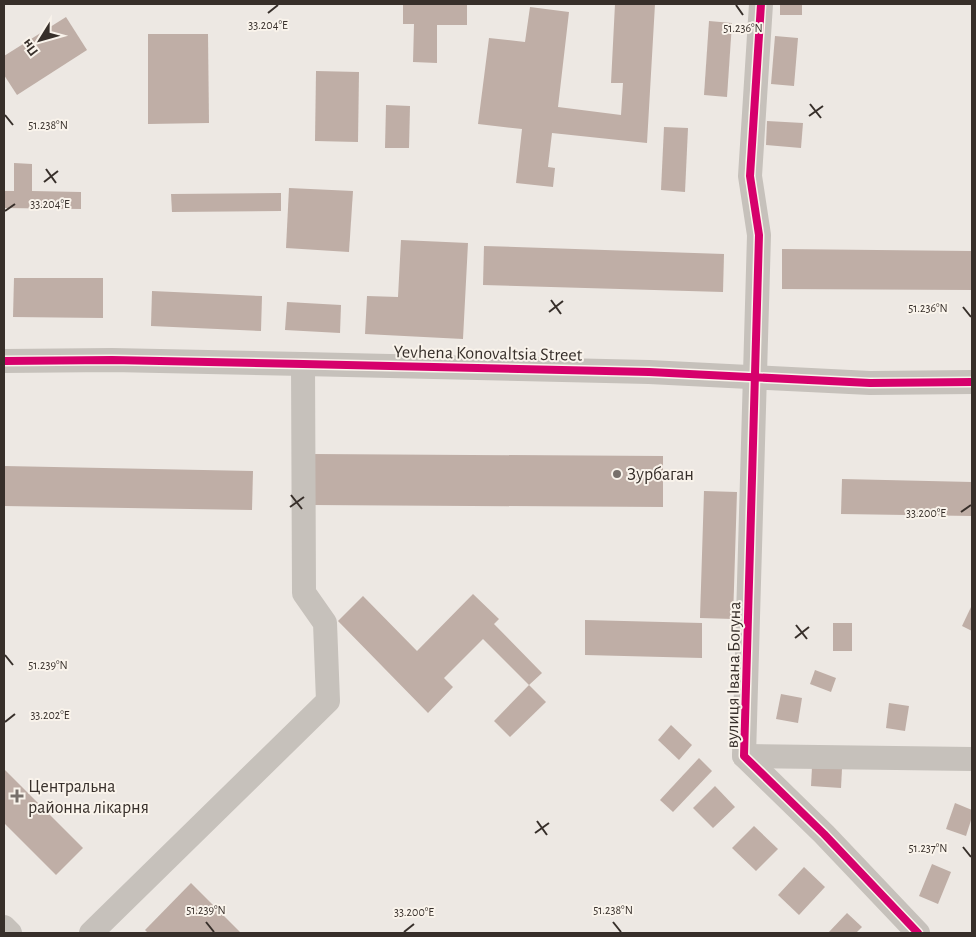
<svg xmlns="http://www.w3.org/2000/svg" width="976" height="937" viewBox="0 0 976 937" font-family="'Alegreya Sans',sans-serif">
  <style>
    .building { fill: #bfaea6 }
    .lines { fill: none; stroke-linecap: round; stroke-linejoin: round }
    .minor { stroke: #c6c1bb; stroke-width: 24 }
    .cycleway-casing { stroke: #f9f3eb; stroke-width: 11 }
    .cycleway { stroke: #d6006c; stroke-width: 8 }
    .ticks { fill: none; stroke: #372f2a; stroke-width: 2 }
    .poi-dot { fill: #77706b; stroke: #f9f3eb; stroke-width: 2 }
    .labels { text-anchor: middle; stroke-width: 4; stroke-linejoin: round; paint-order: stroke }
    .street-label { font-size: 18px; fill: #372f2a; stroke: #f9f3eb }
    .poi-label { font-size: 18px; fill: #372f2a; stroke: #f9f3eb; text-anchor: start }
    .ticks-label { font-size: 12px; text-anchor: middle; fill: #372f2a; stroke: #f9f3eb; stroke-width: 4; stroke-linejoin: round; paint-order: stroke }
  </style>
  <rect width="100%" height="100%" fill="#ede8e3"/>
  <!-- building -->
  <g class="building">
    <path d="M403,4H467V25H437V63L413,62L414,24H403Z"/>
    <path d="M615,4H655L647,143L552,133L548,167L555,168L553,187L516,183L522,129L478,124L489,38L525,42L530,7L569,12L558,107L621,115L623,83H611Z"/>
    <rect x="780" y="4" width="22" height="11"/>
    <path d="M66,17L87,50L17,95L4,75V56Z"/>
    <path d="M709,21L732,23L727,97L704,95Z"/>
    <path d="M148,34H208L209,123L148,124Z"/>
    <path d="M775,36L798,38L794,86L771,84Z"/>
    <path d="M316,71L359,72L358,142L315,141Z"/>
    <path d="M386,105L410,106L409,148H385Z"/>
    <path d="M767,121L803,123L801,148L766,145Z"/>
    <path d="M664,127L688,128L685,192L661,190Z"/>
    <path d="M14,163L32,164V191L81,192V209L4,208V191H14Z"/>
    <path d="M289,188L353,191L349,252L286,248Z"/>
    <path d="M281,193V211L172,212L171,194Z"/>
    <path d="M401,240L468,243L463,339L365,334L367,296L398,297Z"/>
    <path d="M484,246L724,254L723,292L483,285Z"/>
    <path d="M782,249L972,251V290L782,289Z"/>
    <path d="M14,278H103V318L13,317Z"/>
    <path d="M152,291L262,296L261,331L151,326Z"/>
    <path d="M287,302L341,305L340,333L285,330Z"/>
    <path d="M313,454L663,456V507L312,505Z"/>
    <path d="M4,466L253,471L252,510L4,506Z"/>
    <path d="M842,479L972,482V516L841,514Z"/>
    <path d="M704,491L737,492L733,619L700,618Z"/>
    <path d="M473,594L499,619L494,624L542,673L529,685L483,639L444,678L453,687L428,713L338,621L363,596L417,651Z"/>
    <path d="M972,605V631L962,626Z"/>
    <path d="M585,620L702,623V658L585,655Z"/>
    <rect x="833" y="623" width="19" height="28"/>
    <path d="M815,670L836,678L831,692L810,684Z"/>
    <path d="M529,685L546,702L510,737L494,721Z"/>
    <path d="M781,694L802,698L798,723L776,719Z"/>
    <path d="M889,703L909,706L905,731L886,728Z"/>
    <path d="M671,725L692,745L679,760L658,740Z"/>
    <path d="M699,758L712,771L673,812L660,800Z"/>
    <path d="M812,767L842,769L841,788L811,786Z"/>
    <path d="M4,769L83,848L56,875L4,823Z"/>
    <path d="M715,786L735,807L713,828L693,808Z"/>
    <path d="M955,803L972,810V817L966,836L946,829Z"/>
    <path d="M754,826L778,849L756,871L732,848Z"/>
    <path d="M932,864L951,872L938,904L919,896Z"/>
    <path d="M804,867L825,887L799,915L778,895Z"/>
    <path d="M191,883L241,933H148L145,930Z"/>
    <path d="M847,913L862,927L856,933H828Z"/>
  </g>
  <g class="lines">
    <!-- minor -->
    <g class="minor">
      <path d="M761,4L750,176L759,235L744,756L824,834L918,933"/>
      <path d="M4,361L112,360L303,364L649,372L870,383L972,382"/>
      <path d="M744,756L972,759"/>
      <path d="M4,927L10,933"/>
      <path d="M91,933L328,701L325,623L304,593L303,364"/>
    </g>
    <!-- cycleway casing -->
    <g class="cycleway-casing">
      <g id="cycleway">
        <path d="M761,4L750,176L759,235L744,756L824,834L918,933"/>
        <path d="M4,361L112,360L303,364L649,372L870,383L972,382"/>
      </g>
    </g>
    <!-- cycleway -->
    <use href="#cycleway" class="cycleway"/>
  </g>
  <!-- ticks -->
  <path class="ticks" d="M736,5L743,15M268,13L278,5M810,104L821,118M5,115L13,125M809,116L823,106M46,169L56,183M44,182L58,171M5,211L15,204M551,300L561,314M963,307L971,317M549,312L563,301M291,495L302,509M290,507L304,497M961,512L971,505M796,625L807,639M795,638L809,627M5,655L13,665M5,722L15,714M537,821L547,835M535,833L549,823M963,847L971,857M206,922L214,932M613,922L621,932M404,932L414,924"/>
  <!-- markers -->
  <g class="poi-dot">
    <circle cx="617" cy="474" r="5"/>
    <path d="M14.5 788.5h5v5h5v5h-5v5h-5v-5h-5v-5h5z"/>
  </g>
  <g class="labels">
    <!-- street labels -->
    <g class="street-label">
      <text transform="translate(488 353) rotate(1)" y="6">Yevhena Konovaltsia Street</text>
      <text transform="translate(733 675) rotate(-89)" y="6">вулиця Івана Богуна</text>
    </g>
    <!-- poi labels -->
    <g class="poi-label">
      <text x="627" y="480">Зурбаган</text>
      <text x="28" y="792">Центральна<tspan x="28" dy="21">районна лікарня</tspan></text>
    </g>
  </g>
  <g class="ticks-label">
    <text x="268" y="29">33.204°E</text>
    <text x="743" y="32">51.236°N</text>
    <text x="48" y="129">51.238°N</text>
    <text x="50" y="208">33.204°E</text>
    <text x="928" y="312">51.236°N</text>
    <text x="926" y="517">33.200°E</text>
    <text x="48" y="669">51.239°N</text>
    <text x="50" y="719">33.202°E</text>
    <text x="928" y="852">51.237°N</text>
    <text x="206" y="914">51.239°N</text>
    <text x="613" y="914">51.238°N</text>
    <text x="414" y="916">33.200°E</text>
  </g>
  <!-- border -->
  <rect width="976" height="937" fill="none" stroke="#372f2a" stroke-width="10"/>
  <!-- north arrow -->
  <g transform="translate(40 40) rotate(233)" stroke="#f9f3eb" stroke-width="4" paint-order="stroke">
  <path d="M0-4L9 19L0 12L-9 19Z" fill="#372f2a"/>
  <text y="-8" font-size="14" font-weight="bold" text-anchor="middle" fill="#372f2a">Пн</text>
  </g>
</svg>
